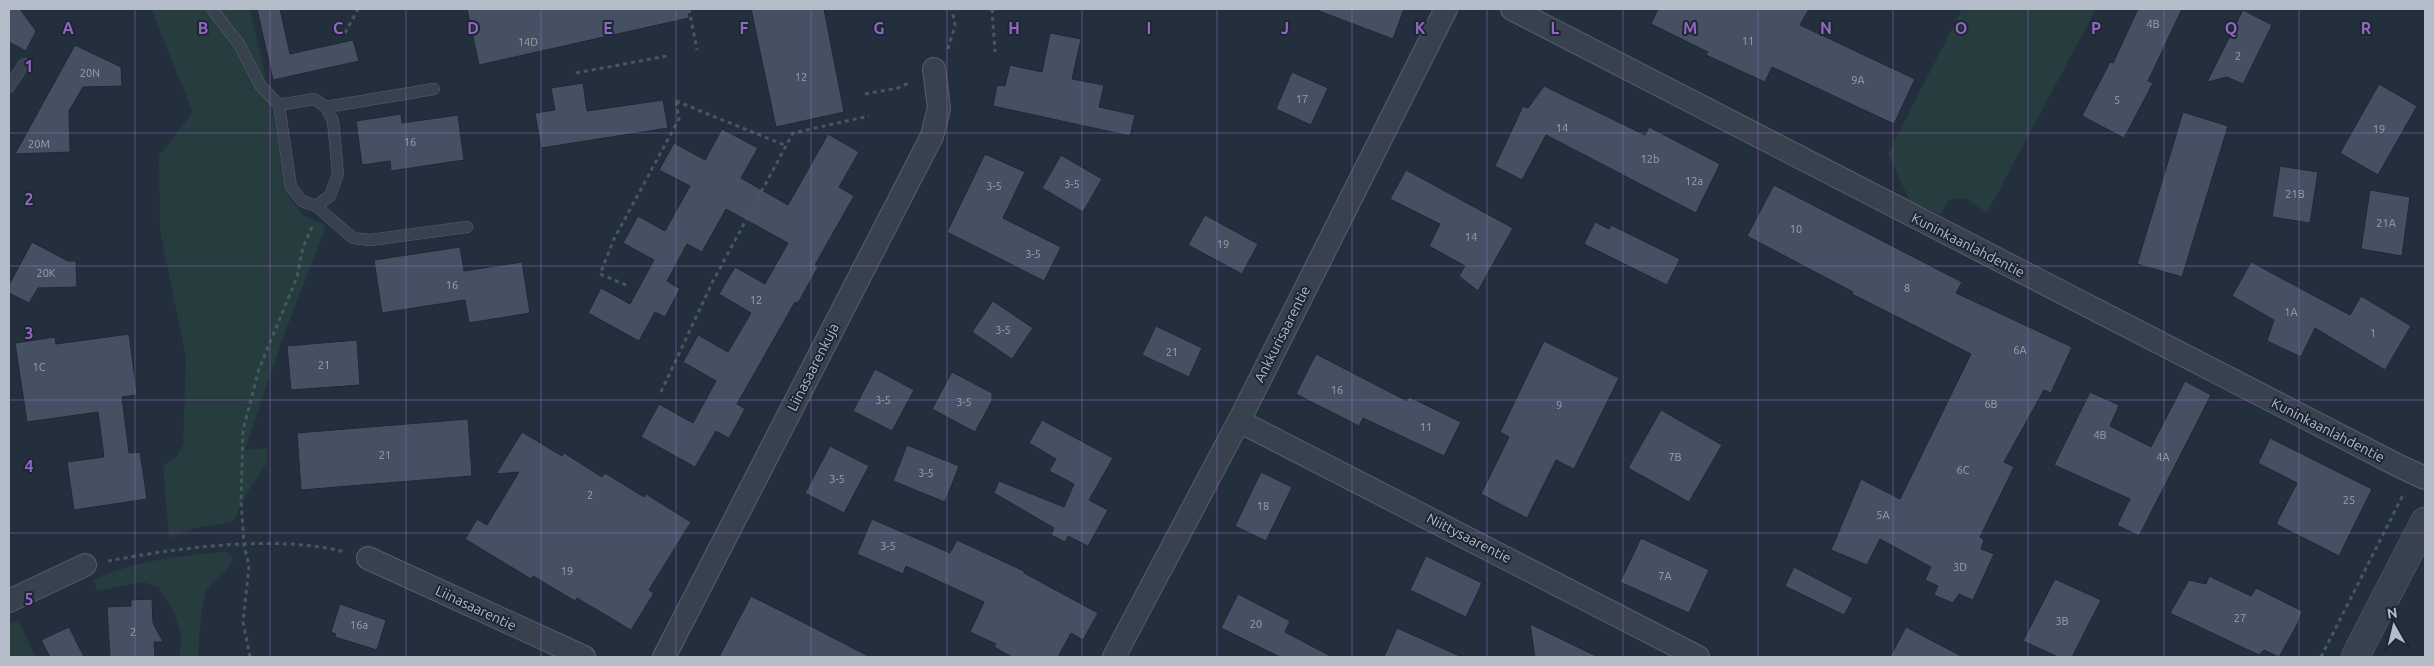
<svg xmlns="http://www.w3.org/2000/svg" width="2434" height="666" viewBox="0 0 2434 666" font-family="Ubuntu,sans-serif">
  <style>
    .green { fill: #263c3f }
    .building { fill: #455162; stroke: #1f2835 }
    .lines { fill: none; stroke-linecap: round; stroke-linejoin: round }
    .service-casing { stroke: #565f6c; stroke-width: 12 }
    .minor-casing { stroke: #565f6c; stroke-width: 24 }
    .tertiary-casing { stroke: #565f6c; stroke-width: 29 }
    .path { stroke: #44595c; stroke-width: 3; stroke-dasharray: 4 4; stroke-linecap: butt }
    .service { stroke: #38414e; stroke-width: 11 }
    .minor { stroke: #38414e; stroke-width: 22 }
    .tertiary { stroke: #38414e; stroke-width: 28 }
    .grid { fill: none; stroke: #9266c3; stroke-width: 1; stroke-opacity: 0.55 }
    .labels { text-anchor: middle; stroke-width: 4; stroke-linejoin: round; paint-order: stroke }
    .number-label { font-size: 11px; fill: #98a1af }
    .street-label { font-size: 14px; fill: #b4bcc9; stroke: #1d2633 }
    .grid-label { font-size: 16px; text-anchor: middle; font-weight: bold; fill: #9266c3; stroke: #1d2633; stroke-width: 4; stroke-linejoin: round; paint-order: stroke }
  </style>
  <rect width="100%" height="100%" fill="#242f3e"/>
  <!-- green -->
  <g class="green">
    <path d="M151,9H250L273,111L286,193L302,214L326,226L282,340L245,450L267,448V463L247,493L233,522L195,528L169,538L163,466L177,456L183,444L186,358L160,231L159,156L193,112Z"/>
    <path d="M1962,9H2096L1987,213L1965,198L1948,200L1941,215L1910,201L1888,154Z"/>
    <path d="M226,552L234,559C225,574 217,576 208,588C201,597 199,644 198,657H180L181,634L174,612L158,587L143,582L97,591L93,580C134,561 181,555 226,552Z"/>
    <path d="M19,621L35,657H9V624Z"/>
  </g>
  <!-- building -->
  <g class="building">
    <path d="M9,9H20L36,31L26,51L9,42Z"/>
    <path d="M257,9H280L290,54L353,40L359,61L273,80Z"/>
    <path d="M467,9H688L689,18L479,65Z"/>
    <path d="M751,9H824L844,112L776,127Z"/>
    <path d="M1319,9H1404L1393,39L1319,11Z"/>
    <path d="M1658,9H1809L1800,25L1915,79L1894,124L1772,67L1765,82L1706,55L1708,52L1651,24Z"/>
    <path d="M2138,9H2182L2148,81L2153,83L2124,138L2082,116L2110,62L2113,63Z"/>
    <path d="M2243,10L2272,25L2243,84L2227,77L2207,82Z"/>
    <path d="M1050,33L1081,39L1072,79L1104,85L1099,107L1135,115L1130,136L993,106L997,85L1005,86L1010,65L1042,72Z"/>
    <path d="M75,45L121,67L122,86L83,87L69,111L70,152L15,154Z"/>
    <path d="M1292,72L1328,88L1311,125L1276,109Z"/>
    <path d="M583,83L587,111L663,100L668,128L541,148L535,113L555,110L551,88Z"/>
    <path d="M2379,84L2417,106L2378,175L2340,153Z"/>
    <path d="M1544,86L1645,135L1649,127L1720,164L1696,213L1546,135L1522,180L1495,166L1523,106L1528,108Z"/>
    <path d="M2183,112L2228,126L2182,277L2137,264Z"/>
    <path d="M401,114L402,123L458,115L464,160L391,171L390,161L362,165L356,121Z"/>
    <path d="M722,129L758,148L741,178L788,205L828,134L859,152L839,187L854,196L815,265L818,267L798,303L795,302L737,404L745,409L729,438L716,431L695,467L641,437L659,404L693,423L716,381L683,362L698,335L728,352L751,313L719,294L735,267L765,284L788,243L726,209L702,252L687,244L667,281L680,289L665,317L655,312L639,341L588,313L601,288L630,304L654,260L623,243L638,216L665,231L690,186L659,170L674,143L705,160Z"/>
    <path d="M985,154L1025,172L1003,218L1061,247L1044,281L947,232Z"/>
    <path d="M1061,155L1102,179L1083,212L1042,188Z"/>
    <path d="M2280,166L2318,172L2310,223L2272,217Z"/>
    <path d="M1406,170L1513,228L1478,291L1459,276L1465,266L1429,246L1440,224L1390,199Z"/>
    <path d="M1774,185L1962,282L1956,293L2072,347L2051,393L2044,390L2004,462L2014,467L1980,537L1984,540L1981,549L1994,554L1973,600L1959,594L1953,603L1934,595L1938,586L1925,580L1931,567L1880,539L1867,565L1831,550L1861,479L1900,499L1971,354L1852,294L1853,292L1747,236Z"/>
    <path d="M2370,190L2410,197L2402,256L2361,249Z"/>
    <path d="M1205,215L1258,244L1242,274L1188,245Z"/>
    <path d="M1595,222L1609,229L1611,225L1680,259L1667,285L1584,244Z"/>
    <path d="M32,242L68,261H76L77,287L38,288L29,303L9,293V285Z"/>
    <path d="M460,247L464,271L522,262L530,313L469,323L465,300L382,313L374,260Z"/>
    <path d="M2251,262L2350,315L2361,296L2411,326L2385,370L2315,328L2301,357L2267,341L2274,320L2232,296Z"/>
    <path d="M993,301L1033,328L1012,359L972,332Z"/>
    <path d="M1156,326L1202,348L1189,377L1142,355Z"/>
    <path d="M129,334L137,395L122,397L129,453L140,452L147,499L74,510L67,462L104,457L98,412L27,422L15,343L55,337L56,344Z"/>
    <path d="M357,340L360,385L291,390L287,346Z"/>
    <path d="M1544,341L1619,378L1574,469L1556,460L1527,518L1481,494L1509,437L1500,432Z"/>
    <path d="M1316,354L1407,401L1409,397L1461,422L1444,456L1363,418L1359,426L1296,394Z"/>
    <path d="M875,369L914,390L892,431L853,411Z"/>
    <path d="M952,372L992,393V401L975,432L932,409Z"/>
    <path d="M2185,381L2211,395L2139,536L2117,525L2130,499L2054,465L2090,392L2119,405L2110,426L2151,447Z"/>
    <path d="M1661,410L1722,445L1689,502L1628,468Z"/>
    <path d="M468,419L472,476L301,490L297,433Z"/>
    <path d="M1042,420L1113,458L1089,500L1108,510L1088,546L1068,536L1065,542L1051,535L1054,528L994,493L999,481L1064,507L1074,484L1049,471L1056,459L1029,443Z"/>
    <path d="M522,432L562,456L564,453L602,477L605,473L644,497L646,494L691,522L649,590L654,593L631,630L577,598L575,601L533,576L531,579L465,539L477,519L487,525L519,472L496,474Z"/>
    <path d="M2270,438L2372,489L2339,556L2276,524L2297,483L2258,463Z"/>
    <path d="M907,445L959,466L945,502L893,481Z"/>
    <path d="M830,446L869,466L844,513L805,493Z"/>
    <path d="M1261,472L1292,487L1266,541L1235,526Z"/>
    <path d="M872,519L950,553L957,540L1024,571V573L1098,613L1083,640L1071,633L1058,657H1012L994,647L996,644L970,632L984,602L906,566L903,574L857,554Z"/>
    <path d="M1641,538L1709,570L1689,613L1620,582Z"/>
    <path d="M1426,556L1482,583L1466,617L1410,590Z"/>
    <path d="M1794,567L1853,598L1844,615L1785,586Z"/>
    <path d="M2209,576L2251,596L2256,588L2302,611L2298,623L2279,657L2264,650L2259,655L2170,613L2189,580L2206,584Z"/>
    <path d="M2055,579L2101,600L2072,657H2058L2023,641Z"/>
    <path d="M1238,594L1290,621L1285,632L1332,657H1280L1221,628Z"/>
    <path d="M751,596L791,616L870,657H719Z"/>
    <path d="M152,599L153,623L163,642H154L155,657H110L107,607L131,606V600Z"/>
    <path d="M340,604L386,620L377,650L335,637L336,634L331,632Z"/>
    <path d="M1530,624L1598,657H1535Z"/>
    <path d="M69,627L84,657H50L41,640Z"/>
    <path d="M1906,627L1963,657H1890Z"/>
    <path d="M1397,628L1462,657H1384Z"/>
  </g>
  <g class="lines">
    <!-- service casing -->
    <g class="service-casing">
      <g id="service">
        <path d="M212,9L239,44L260,85L279,105L291,187L302,201L316,206L353,238L370,240L467,227"/>
        <path d="M9,87L24,64"/>
        <path d="M279,105L314,99L326,107L333,121L338,174L330,196L316,206"/>
        <path d="M326,107L434,89"/>
      </g>
    </g>
    <!-- minor casing -->
    <g class="minor-casing">
      <g id="minor">
        <path d="M1512,9L2399,466L2425,478"/>
        <path d="M1239,421L1698,657"/>
        <path d="M368,558L584,657"/>
        <path d="M9,601L85,565"/>
        <path d="M664,657L932,136L939,108L934,69"/>
        <path d="M1114,657L1239,421L1446,9"/>
      </g>
    </g>
    <!-- tertiary casing -->
    <g class="tertiary-casing">
      <path id="tertiary" d="M2355,657L2425,521"/>
    </g>
    <!-- path -->
    <g class="path">
      <path d="M689,9L697,50"/>
      <path d="M992,9L995,52"/>
      <path d="M345,33L358,9"/>
      <path d="M948,49L955,25L952,9"/>
      <path d="M576,73L667,56"/>
      <path d="M865,94L898,88L910,82"/>
      <path d="M676,101L787,146"/>
      <path d="M626,285L600,274L614,239L679,119L676,101"/>
      <path d="M661,392L713,281L793,133L869,116"/>
      <path d="M108,561C177,548 276,534 345,552"/>
      <path d="M250,657L243,622L249,566L244,545L241,499L243,430L259,369L297,277L303,247L312,227"/>
      <path d="M2321,657L2403,495"/>
    </g>
    <!-- service -->
    <use href="#service" class="service"/>
    <!-- minor -->
    <use href="#minor" class="minor"/>
    <!-- tertiary -->
    <use href="#tertiary" class="tertiary"/>
  </g>
  <!-- grid -->
  <path class="grid" d="M135,9V657M270,9V657M406,9V657M541,9V657M676,9V657M811,9V657M947,9V657M1082,9V657M1217,9V657M1352,9V657M1487,9V657M1623,9V657M1758,9V657M1893,9V657M2028,9V657M2164,9V657M2299,9V657M9,133H2425M9,266H2425M9,400H2425M9,533H2425"/>
  <g class="labels">
    <!-- number labels -->
    <g class="number-label">
      <text x="2153" y="28">4B</text>
      <text x="1748" y="45">11</text>
      <text x="528" y="46">14D</text>
      <text x="2238" y="60">2</text>
      <text x="90" y="77">20N</text>
      <text x="801" y="81">12</text>
      <text x="1858" y="84">9A</text>
      <text x="1302" y="103">17</text>
      <text x="2117" y="104">5</text>
      <text x="1562" y="132">14</text>
      <text x="2379" y="133">19</text>
      <text x="410" y="146">16</text>
      <text x="39" y="148">20M</text>
      <text x="1650" y="163">12b</text>
      <text x="1694" y="185">12a</text>
      <text x="1072" y="188">3-5</text>
      <text x="994" y="190">3-5</text>
      <text x="2295" y="198">21B</text>
      <text x="2386" y="227">21A</text>
      <text x="1796" y="233">10</text>
      <text x="1471" y="241">14</text>
      <text x="1223" y="248">19</text>
      <text x="1033" y="258">3-5</text>
      <text x="46" y="277">20K</text>
      <text x="452" y="289">16</text>
      <text x="1907" y="292">8</text>
      <text x="756" y="304">12</text>
      <text x="2291" y="316">1A</text>
      <text x="1003" y="334">3-5</text>
      <text x="2373" y="337">1</text>
      <text x="2020" y="354">6A</text>
      <text x="1172" y="356">21</text>
      <text x="324" y="369">21</text>
      <text x="39" y="371">1C</text>
      <text x="1337" y="394">16</text>
      <text x="883" y="404">3-5</text>
      <text x="964" y="406">3-5</text>
      <text x="1991" y="408">6B</text>
      <text x="1559" y="409">9</text>
      <text x="1426" y="431">11</text>
      <text x="2100" y="439">4B</text>
      <text x="385" y="459">21</text>
      <text x="1675" y="461">7B</text>
      <text x="2163" y="461">4A</text>
      <text x="1963" y="474">6C</text>
      <text x="926" y="477">3-5</text>
      <text x="837" y="483">3-5</text>
      <text x="590" y="499">2</text>
      <text x="2349" y="504">25</text>
      <text x="1263" y="510">18</text>
      <text x="1883" y="519">5A</text>
      <text x="888" y="550">3-5</text>
      <text x="1960" y="571">3D</text>
      <text x="567" y="575">19</text>
      <text x="1665" y="580">7A</text>
      <text x="2240" y="622">27</text>
      <text x="2062" y="625">3B</text>
      <text x="1256" y="628">20</text>
      <text x="359" y="629">16a</text>
      <text x="133" y="636">2</text>
    </g>
    <!-- street labels -->
    <g class="street-label">
      <text transform="translate(1968 245) rotate(27)" y="5">Kuninkaanlahdentie</text>
      <text transform="translate(1282 334) rotate(-63)" y="5">Ankkurisaarentie</text>
      <text transform="translate(813 367) rotate(-63)" y="5">Liinasaarenkuja</text>
      <text transform="translate(2328 430) rotate(27)" y="5">Kuninkaanlahdentie</text>
      <text transform="translate(1469 538) rotate(27)" y="5">Niittysaarentie</text>
      <text transform="translate(476 608) rotate(25)" y="5">Liinasaarentie</text>
    </g>
  </g>
  <g class="grid-label">
    <text x="68" y="34">A</text>
    <text x="203" y="34">B</text>
    <text x="338" y="34">C</text>
    <text x="473" y="34">D</text>
    <text x="608" y="34">E</text>
    <text x="744" y="34">F</text>
    <text x="879" y="34">G</text>
    <text x="1014" y="34">H</text>
    <text x="1149" y="34">I</text>
    <text x="1285" y="34">J</text>
    <text x="1420" y="34">K</text>
    <text x="1555" y="34">L</text>
    <text x="1690" y="34">M</text>
    <text x="1826" y="34">N</text>
    <text x="1961" y="34">O</text>
    <text x="2096" y="34">P</text>
    <text x="2231" y="34">Q</text>
    <text x="2366" y="34">R</text>
    <text x="29" y="72">1</text>
    <text x="29" y="205">2</text>
    <text x="29" y="339">3</text>
    <text x="29" y="472">4</text>
    <text x="29" y="605">5</text>
  </g>
  <!-- border -->
  <rect width="2434" height="666" fill="none" stroke="#b4bcc9" stroke-width="20"/>
  <!-- north arrow -->
  <g transform="translate(2394 626) rotate(352)" stroke="#1d2633" stroke-width="4" paint-order="stroke">
  <path d="M0-4L9 19L0 12L-9 19Z" fill="#b4bcc9"/>
  <text y="-8" font-size="14" font-weight="bold" text-anchor="middle" fill="#b4bcc9">N</text>
  </g>
</svg>
